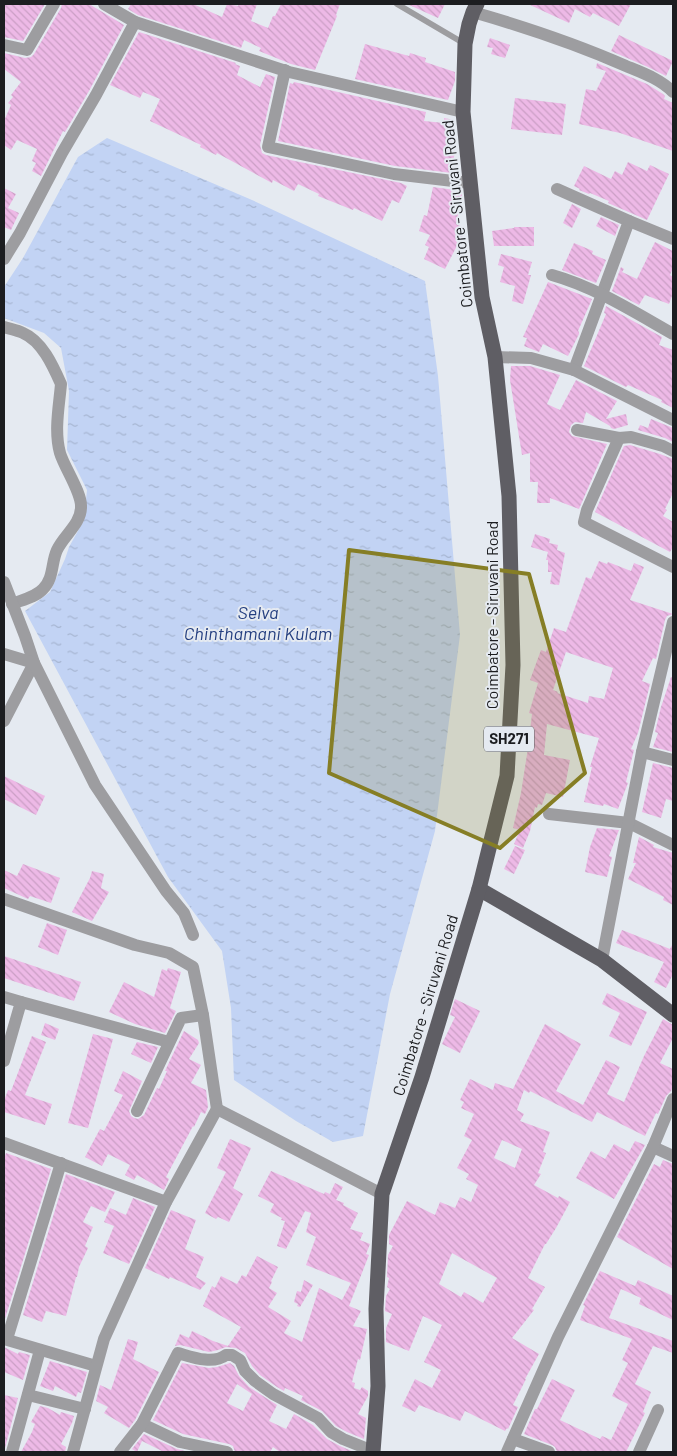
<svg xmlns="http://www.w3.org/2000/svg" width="677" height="1456" viewBox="0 0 677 1456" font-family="Barlow,sans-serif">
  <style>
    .water { fill: url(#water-ripples) }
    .building { fill: url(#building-back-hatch); fill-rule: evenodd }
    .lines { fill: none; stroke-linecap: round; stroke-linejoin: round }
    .lane { stroke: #9d9da0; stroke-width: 6 }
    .street { stroke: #9d9da0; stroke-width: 12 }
    .primary { stroke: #5f5e64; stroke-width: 15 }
    .marked { fill: #867e25; fill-opacity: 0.2; stroke: #867e25; stroke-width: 4; stroke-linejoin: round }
    .labels { text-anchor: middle; stroke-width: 4; stroke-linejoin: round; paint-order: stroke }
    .shield { fill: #e5eaf1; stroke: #585a5f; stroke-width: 1 }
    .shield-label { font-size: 15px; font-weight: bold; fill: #1c1d20 }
    .street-label { font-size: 16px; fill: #1c1d20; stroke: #e5eaf1 }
    .water-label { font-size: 18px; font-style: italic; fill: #243f80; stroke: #e5eaf1 }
  </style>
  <defs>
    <pattern id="water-ripples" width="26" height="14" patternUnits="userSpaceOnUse" patternTransform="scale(1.25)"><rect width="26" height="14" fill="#c2d3f4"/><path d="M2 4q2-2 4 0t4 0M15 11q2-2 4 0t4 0" fill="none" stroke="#a6b5d1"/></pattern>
    <pattern id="building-back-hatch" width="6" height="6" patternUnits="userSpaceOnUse" patternTransform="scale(1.25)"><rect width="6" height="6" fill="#edb9e6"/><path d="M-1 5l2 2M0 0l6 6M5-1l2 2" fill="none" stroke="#cb9fc5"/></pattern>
  </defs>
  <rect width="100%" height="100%" fill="#e5eaf1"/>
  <!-- water -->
  <path class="water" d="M107,138L252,200L425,281L438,376L460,635L435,831L390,994L363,1136L333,1142L296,1121L234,1080L231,1008L222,951L168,877L25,611L50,592L65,559L69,547L84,520L87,490L67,450L69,391L61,348L44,333L4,318V287L23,258L78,157Z"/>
  <!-- building -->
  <g class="building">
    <path d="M4,4H45L23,41L4,37Z"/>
    <path d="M62,4H89L124,25L89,91L65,132L63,131L41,176L32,171L36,163L32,161L37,149L17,140L11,150L4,145V121L11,105L8,103L13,97L11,95L21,82L4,69V53L25,58L31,57L34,54L61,8Z"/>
    <path d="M131,4H193L222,17L227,4L238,6L239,4H257L251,21L268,28L273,16H275L281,4H340L336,15L337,16L315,70L291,64L259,51L261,48L244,40L241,48L138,15L128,9Z"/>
    <path d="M407,4H445L438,18Z"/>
    <path d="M528,4H631L619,26L593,13L590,17L575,9L569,23Z"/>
    <path d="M139,32L236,63L235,64L240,66L237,75L260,87L266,74L275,77L260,145L262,153L266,155L401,183L407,186L399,203L392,200L382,221L354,208L353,210L318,196L319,194L298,184L294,191L273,180L272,183L217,153L216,155L200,147L201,145L150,121L160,99L143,92L140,98L110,85Z"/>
    <path d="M619,35L673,61L666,76L648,67L611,51Z"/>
    <path d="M490,38L510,45L505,58L491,54L493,48L487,47Z"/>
    <path d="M365,44L409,56L410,53L426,58L425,62L455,72V81L448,100L355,79Z"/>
    <path d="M597,63L647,84L663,94L665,96L664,99L673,103V151L620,133L579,124L586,89L596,91L606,71L596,68Z"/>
    <path d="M294,82L426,112L424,121L444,123V118L454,120L451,148L455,149L452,173L395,166L278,141L290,83L293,84Z"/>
    <path d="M515,98L566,104L562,135L511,129Z"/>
    <path d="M628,162L647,171L650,165L669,174L647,220L608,203L609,201L590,193L589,194L579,190L580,189L574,186L584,166L611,179L615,171L622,175Z"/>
    <path d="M433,187L462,191V197L456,224L465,228L462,238H461L445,269L424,259L429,247L425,245L430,235L419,231L424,215L427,216Z"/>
    <path d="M4,188L16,194L8,208L19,213L11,230L4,227Z"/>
    <path d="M572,204L581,209L572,228L563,223Z"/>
    <path d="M601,217L619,225L615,236L596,226Z"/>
    <path d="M514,227H534V246H494L492,231L514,228Z"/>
    <path d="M655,242L673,251V268L670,275L673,277V293L669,304L645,295L639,305L612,291L621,267L624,269L622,272L637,279Z"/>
    <path d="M574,243L593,251L592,254L606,260L596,283L562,270Z"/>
    <path d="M501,254L532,262L528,275H531L523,304L512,301L515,286L500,282L504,267L498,265Z"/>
    <path d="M548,282L592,299L578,331L579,332V334L568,356L543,344L539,352L524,346L527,338L523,337Z"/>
    <path d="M606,306L662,337L659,345L673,350V408L661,402L662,400L628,385L626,387L584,366L606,314L604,313Z"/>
    <path d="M511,366H530L560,375L547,404L560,410L576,380L617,401L606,419L626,414L628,425L614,429L611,428L610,426L586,412L583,423L575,422L571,425L569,432L572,436L607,444L579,509L550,498V503H537L538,482H530V453L522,455L510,380Z"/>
    <path d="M651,419L673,428V442L665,438L638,430L640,425L648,428Z"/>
    <path d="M630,445L660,454L673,459V493L665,509L667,510L663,516L673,522V547L670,552L595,512L624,446Z"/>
    <path d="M535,534L550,539L549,543L558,545L557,550L565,553L559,585L550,584L552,572H548V560H546L548,552L531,547Z"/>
    <path d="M599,561L607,564L608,562L631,571L634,563L644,567L630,600L673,614L667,616L665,620L656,659L653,658L642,681L650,684L638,733L631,749L634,750L626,782L628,783L618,809L604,804L603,806L584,802L592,767H590L599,738L547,724L544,755L570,760L563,797L546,793L542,805L538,804L537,808L535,807L530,831L523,848L514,844L520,830L513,828L521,793L528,748L532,714L529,713L538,683L530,680L541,650L546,652L554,628L566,632L586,577L591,579ZM566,652L613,668L604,699L589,696L588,703L557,693L558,692L553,690Z"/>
    <path d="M671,677H673V752L653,747L658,733L655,732L661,707Z"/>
    <path d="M653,763L673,768V801L666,799L661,818L642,812Z"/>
    <path d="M4,776L45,796L36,815L4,799Z"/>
    <path d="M597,828L619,830L609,856L612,857L607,877L585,872L590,847Z"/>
    <path d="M639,837L654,845L653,847L673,853V905L663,900L664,897L628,879L636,863H633Z"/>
    <path d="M515,846L525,850L514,874L504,869Z"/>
    <path d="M23,864L60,878L51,903L30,896L28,899L4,888V870L17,876Z"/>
    <path d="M92,871L104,874L101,888L109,892L92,921L72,912L90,878Z"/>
    <path d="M47,923L67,930L58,955L38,947Z"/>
    <path d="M622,930L670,949L673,943V974L666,988L654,982L664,962L616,943Z"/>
    <path d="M4,956L81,982L74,1001L4,978Z"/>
    <path d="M168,968L181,972L170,1008L176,1011L165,1033L135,1024L109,1012L124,982L154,997L162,969L167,971Z"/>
    <path d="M607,993L647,1012L631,1046L609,1036L620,1013L602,1004Z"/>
    <path d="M455,999L480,1011L460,1053L442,1044L455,1017L450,1015Z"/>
    <path d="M663,1019L673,1025V1038L660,1063L673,1069V1087L671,1091L666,1096L658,1114L656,1113L645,1136L597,1112L592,1122L530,1091L529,1093L524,1090L517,1110L524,1114L520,1121L550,1132L543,1152L546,1153L538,1173L541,1174L534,1185L558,1198L559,1196L570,1202L556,1228L546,1244H545L528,1278L545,1287L532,1309L534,1310L512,1338L539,1354L525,1379H526L513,1405L518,1407L508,1429L507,1428L505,1431L465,1411L460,1421L419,1405L415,1412L402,1406L415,1379L432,1388L441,1370L424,1362L442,1325L423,1316L409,1351L386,1342V1328L392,1314L385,1311L386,1296L390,1289L387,1287L389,1278L387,1277L388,1255L393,1246L389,1244V1235L407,1201L435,1215L440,1202L455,1208L460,1197L471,1202L478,1185L466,1179L469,1174L457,1168L472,1140L464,1136L474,1114L461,1108L464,1102L460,1100L470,1079L493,1090L495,1083L513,1089L545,1024L581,1044L556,1091L583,1105L606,1060L620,1067L607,1094L624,1102L644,1056ZM502,1140L522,1149L515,1168L494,1158ZM452,1253L497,1278L483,1303L464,1292L461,1297L439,1284Z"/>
    <path d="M45,1023L59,1029L55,1040L41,1035Z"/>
    <path d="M184,1031L198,1040L199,1043L189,1059L201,1065L191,1083L206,1090L208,1107L205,1114L201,1112L194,1127L193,1126L166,1177L169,1179L164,1190L137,1175L134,1180L125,1175L130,1165L108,1154L102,1166L85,1157L100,1129L104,1131L123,1095L114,1091L123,1071L142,1081L129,1111L131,1116L134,1118L138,1119L144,1115L157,1088L159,1089L167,1071H165Z"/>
    <path d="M93,1034L113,1039L88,1128L68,1123Z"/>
    <path d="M32,1036L46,1042L25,1095L52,1104L45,1125L4,1112V1101L8,1090L11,1091Z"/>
    <path d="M137,1042L158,1047L151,1063L131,1054Z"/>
    <path d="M230,1139L251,1148L233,1188L243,1194L229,1222L218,1217L216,1219L205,1213L226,1172L217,1168Z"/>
    <path d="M635,1141L645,1145L614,1199L576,1178L591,1151L605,1159L614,1144L629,1152Z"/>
    <path d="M6,1153L51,1169L4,1322V1159Z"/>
    <path d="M663,1160L673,1164V1269L617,1237L654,1164L660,1167Z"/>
    <path d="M271,1171L324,1194L325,1192L330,1194L335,1183L343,1187L336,1200L344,1203L343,1205L358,1213L350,1229L363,1233L360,1240L370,1244L366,1254L369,1255L349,1306L361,1311L353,1326L367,1329L360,1360L358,1359L352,1382L355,1383L354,1388L360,1390L362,1387L368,1391V1396L358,1414L366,1418L364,1439L347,1432L336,1426L322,1411L301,1400L303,1396L285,1388L284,1391L277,1387L260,1375L252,1366L245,1353L236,1348L226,1347L218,1350L209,1352L180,1345L175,1346L180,1334L189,1338L192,1331L213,1341L228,1346L241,1327L203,1306L212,1286L215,1288L221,1276L237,1284L242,1275L246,1277L257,1256L278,1267L271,1281L272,1282L269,1288L277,1293L268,1307L291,1321L284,1333L302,1342L319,1288L342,1300L351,1283L306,1265L316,1237L306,1232L311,1213L305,1211L286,1249L277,1246L285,1221L281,1220L282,1218L270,1212L274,1204L258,1196Z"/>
    <path d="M66,1174L115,1192L105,1212L91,1206L83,1222L93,1227L85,1246L88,1248L79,1267L77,1277H76L66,1316L46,1311L42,1322L23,1315Z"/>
    <path d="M133,1198L155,1207L129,1264L103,1253L114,1226L104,1222L110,1208L126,1215Z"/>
    <path d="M171,1210L196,1220L185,1249L204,1257L196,1277L206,1283L200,1290L170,1277L169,1279L145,1268Z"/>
    <path d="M600,1271L635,1286L638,1280L673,1296V1320L639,1304L641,1298L621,1289L609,1318L673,1341V1353L653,1346L635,1384L651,1392L643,1412L645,1413L626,1452H557L555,1447L552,1445L524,1434L535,1409H537L552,1379L575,1390L560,1420L600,1439L602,1436L611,1440L628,1404L612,1396L628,1363L622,1360L632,1339L580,1320L585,1306L583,1305Z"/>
    <path d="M304,1280L313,1285L300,1307L297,1306L298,1304L294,1302L297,1291L301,1292Z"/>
    <path d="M128,1339L138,1342L133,1359L159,1372L135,1420L129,1428L104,1413L108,1407L96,1401L100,1385L111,1390Z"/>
    <path d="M4,1347L18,1354L19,1352L30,1355L23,1380L4,1372Z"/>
    <path d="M50,1361L87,1372L81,1393L78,1392L76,1397L55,1386L53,1391L40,1386Z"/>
    <path d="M182,1363L209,1368L217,1367L230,1363L234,1366L239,1376L249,1387L277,1405L269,1421L286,1429L294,1414L313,1425L327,1439L340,1446L354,1452H280L273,1447L270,1452H235L233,1446L229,1444L183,1434L153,1420ZM237,1384L252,1394L243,1411L227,1403Z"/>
    <path d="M4,1395L18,1398L4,1452Z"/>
    <path d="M40,1406L48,1408L60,1415L61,1412L74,1416L72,1423L61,1444L66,1447L65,1452H21L32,1432L35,1424L31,1422Z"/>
    <path d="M144,1434L177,1449L189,1452H164L142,1441L137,1452L132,1449Z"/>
  </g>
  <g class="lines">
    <!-- lane -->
    <path class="lane" d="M397,4L465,44"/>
    <!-- street -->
    <g class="street">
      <path d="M104,4L135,22L289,72L463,112"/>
      <path d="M473,12C525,27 576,44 626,66C643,73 660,79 673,92"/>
      <path d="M4,45L27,50L54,4"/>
      <path d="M285,70L268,147L394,174L470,183"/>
      <path d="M557,189L629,221L574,370"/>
      <path d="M629,221L673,239"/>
      <path d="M4,259L20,233L62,153L96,95L135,22"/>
      <path d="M552,275C595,287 634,312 673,334"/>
      <path d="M4,327C10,329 17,330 23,333C42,341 53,366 61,384C59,407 54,431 60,453C64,467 82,493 81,507C81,524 64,535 57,550C51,563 54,578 43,589C36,597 22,600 12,604"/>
      <path d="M495,357L531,358L574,370L673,420"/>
      <path d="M577,430L619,438L631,437L663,446L673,451"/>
      <path d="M619,438L587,510L584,522L673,567"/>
      <path d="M4,582L25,636L34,663L4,721"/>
      <path d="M4,654L34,663L95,785L166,891L184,913L193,935"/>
      <path d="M642,752L673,760"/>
      <path d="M549,814L629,823L673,845"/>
      <path d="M4,899L135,945L169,953L193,967L203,1015L217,1109"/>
      <path d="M602,960L642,752L673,622"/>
      <path d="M4,997L21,1002L4,1061"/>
      <path d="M21,1002L169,1042"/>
      <path d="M137,1111L181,1018L203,1015"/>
      <path d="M4,1143L166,1202"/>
      <path d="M653,1147L673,1156"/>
      <path d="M4,1339L96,1366"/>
      <path d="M7,1339L61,1163"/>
      <path d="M28,1395L85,1409"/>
      <path d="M142,1424L180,1442L227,1452"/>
      <path d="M513,1439L549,1452"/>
      <path d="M12,1452L40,1350"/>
      <path d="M73,1452L104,1339L166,1202L217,1109L382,1194"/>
      <path d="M120,1452L142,1424L178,1353C192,1357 213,1365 226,1355H232L240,1360L245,1371L255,1381L273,1394L318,1418L331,1432L343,1439L373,1451"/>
      <path d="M507,1452L558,1337L653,1147L673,1099"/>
      <path d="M639,1452L658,1410"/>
    </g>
    <!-- primary -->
    <g class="primary">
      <path d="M479,889L602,960L673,1015"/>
      <path d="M373,1452L378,1386L376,1309L382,1194L422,1077L479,889L507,776L513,665L509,496L495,357L482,297L463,112L465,44L469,24L473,12L477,4"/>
    </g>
  </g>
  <!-- marked area -->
  <path class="marked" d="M349,550L529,574L585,773L500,848L329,773Z"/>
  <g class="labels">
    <!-- shield labels -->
    <rect class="shield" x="484" y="726.5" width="50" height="25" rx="4"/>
    <g class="shield-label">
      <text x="509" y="744">SH271</text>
    </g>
    <!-- street labels -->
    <g class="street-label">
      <text transform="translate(457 214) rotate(-96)" y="6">Coimbatore - Siruvani Road</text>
      <text transform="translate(492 615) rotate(-90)" y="6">Coimbatore - Siruvani Road</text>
      <text transform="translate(425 1005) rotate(-73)" y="6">Coimbatore - Siruvani Road</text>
    </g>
    <!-- water labels -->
    <g class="water-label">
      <text x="258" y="619">Selva<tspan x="258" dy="21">Chinthamani Kulam</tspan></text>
    </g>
  </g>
  <!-- border -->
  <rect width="677" height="1456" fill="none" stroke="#1c1d20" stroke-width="10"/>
</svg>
